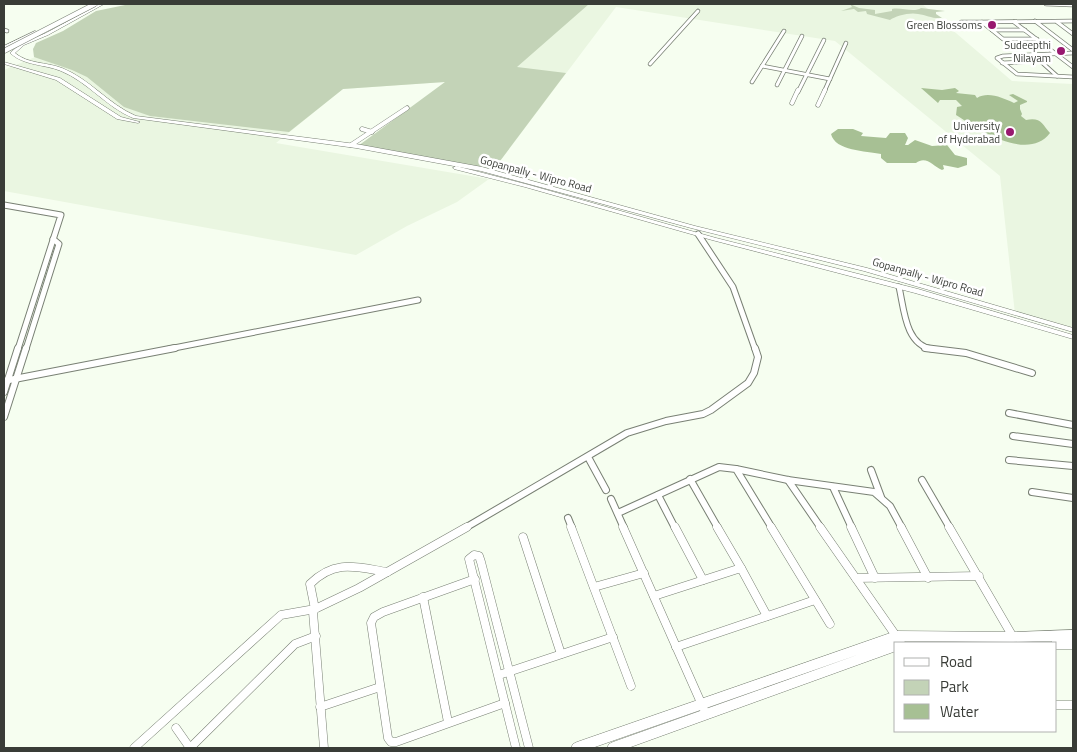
<svg xmlns="http://www.w3.org/2000/svg" width="1077" height="752" viewBox="0 0 1077 752" font-family="'Titillium Web',sans-serif">
  <style>
    .built { fill: #eaf6e1 }
    .green { fill: #c3d3b7 }
    .water { fill: #a7c094 }
    .lines { fill: none; stroke-linecap: round; stroke-linejoin: round }
    .street-far4-casing { stroke: #798074; stroke-width: 4.5 }
    .street-far3-casing { stroke: #798074; stroke-width: 5 }
    .street-far2-casing { stroke: #798074; stroke-width: 7 }
    .street-far1-casing { stroke: #798074; stroke-width: 8 }
    .street-casing { stroke: #798074; stroke-width: 9 }
    .secondary-casing { stroke: #798074; stroke-width: 1 }
    .street-far4 { stroke: #fff; stroke-width: 3 }
    .street-far3 { stroke: #fff; stroke-width: 4 }
    .street-far2 { stroke: #fff; stroke-width: 5 }
    .street-far1 { stroke: #fff; stroke-width: 6 }
    .street { stroke: #fff; stroke-width: 8 }
    .secondary { fill: #fff; fill-rule: evenodd }
    .secondary-bridge-casing { stroke: #798074; stroke-width: 5.5; stroke-linecap: butt }
    .secondary-bridge { stroke: #fff; stroke-width: 4.5 }
    .poi-dot { fill: #98186f; stroke: #fff; stroke-width: 2 }
    .labels { text-anchor: middle; stroke-width: 5; stroke-linejoin: round; paint-order: stroke }
    .far-poi-label { font-size: 11px; fill: #393c37; stroke: #fff; text-anchor: end }
    .far-street-label { font-size: 11px; fill: #393c37; stroke: #fff }
  </style>
  <rect width="100%" height="100%" fill="#f6fef0"/>
  <!-- built -->
  <path class="built" d="M162,4H922L1012,81L1073,84V333L1015,314L1000,176L835,41L616,7L494,169L444,82L343,89L276,143L489,179L457,202L407,226L356,255L4,191V70Z"/>
  <!-- green -->
  <g class="green">
    <path d="M130,4H589L517,67L566,73L494,169L358,146L445,82L343,89L289,132L150,116L124,107L87,77L72,70L34,57L33,49L36,43L63,31L96,11Z"/>
    <path d="M850,4L859,8L875,10V14L892,11V9C901,7 914,13 921,8L945,11L936,12V14L942,18C932,19 927,15 918,14C910,12 895,16 890,20L867,14L866,11L858,12L854,9L841,11L852,7Z"/>
  </g>
  <!-- water -->
  <g class="water">
    <path d="M921,88L942,90L955,88L959,91L956,93L975,95L977,98C988,91 1003,98 1014,103L1018,101L1009,95L1013,94L1027,101V102L1020,105V109L1022,114L1021,116L1026,120C1041,117 1042,124 1050,133C1028,162 979,130 956,115L957,107L962,106L956,100H940L938,103Z"/>
    <path d="M838,129H853L863,133L861,136L886,138L890,133H905L908,138L905,145H908L915,140L932,146L947,145L955,155L967,158V165L958,168L943,165L944,169L942,170C933,166 926,155 916,163H887L881,158V154C866,151 835,151 831,134Z"/>
  </g>
  <g class="lines">
    <!-- street-far4 casing -->
    <g class="street-far4-casing">
      <g id="street-far4">
        <path d="M1046,4L1073,5"/>
        <path d="M1035,21L1073,50"/>
        <path d="M961,22H982"/>
        <path d="M1014,22L1073,67"/>
        <path d="M1057,22L1073,34"/>
        <path d="M4,30L7,31"/>
        <path d="M992,30H1025"/>
        <path d="M1037,39H1003L982,22L1073,21"/>
        <path d="M1073,53L1003,56L997,58L1017,74L1073,77"/>
        <path d="M1037,58L1057,76"/>
        <path d="M1002,63L1039,61"/>
        <path d="M650,64L698,11"/>
        <path d="M762,66L830,79"/>
        <path d="M752,82L784,31"/>
        <path d="M777,85L802,36"/>
        <path d="M798,92L824,40"/>
        <path d="M824,92L846,43"/>
      </g>
    </g>
    <!-- street-far3 casing -->
    <g class="street-far3-casing">
      <g id="street-far3">
        <path d="M792,103L798,90"/>
        <path d="M818,105L825,90"/>
        <path d="M362,129L372,132"/>
        <path d="M351,145L407,108"/>
        <path d="M4,205L8,206"/>
      </g>
    </g>
    <!-- street-far2 casing -->
    <g class="street-far2-casing">
      <g id="street-far2">
        <path d="M4,205L61,215L18,349"/>
        <path d="M698,234L733,287L755,349"/>
        <path d="M899,287C904,308 905,345 932,349"/>
        <path d="M26,349L59,244L53,239"/>
        <path d="M169,349L418,300"/>
      </g>
    </g>
    <!-- street-far1 casing -->
    <g class="street-far1-casing">
      <g id="street-far1">
        <path d="M925,348L966,353L1032,373"/>
        <path d="M4,381L175,348"/>
        <path d="M4,392L18,348"/>
        <path d="M1009,413L1073,425"/>
        <path d="M4,417L26,348"/>
        <path d="M1013,436L1073,444"/>
        <path d="M588,457L606,490"/>
        <path d="M1009,460L1073,466"/>
        <path d="M736,469L788,480L874,492L890,506L902,528"/>
        <path d="M871,470L881,497"/>
        <path d="M690,479L718,528"/>
        <path d="M788,480L821,528"/>
        <path d="M922,480L950,528"/>
        <path d="M833,487L852,528"/>
        <path d="M1032,492L1073,498"/>
        <path d="M658,495L675,528"/>
        <path d="M611,499L624,528"/>
        <path d="M618,513L719,467L736,469L772,528"/>
        <path d="M568,518L572,528"/>
        <path d="M465,528L627,433L666,421L703,414L711,410L748,383L754,373L758,357L755,348"/>
      </g>
    </g>
    <!-- street casing -->
    <g class="street-casing">
      <g id="street">
        <path d="M571,527L631,686"/>
        <path d="M623,527L706,714"/>
        <path d="M675,527L703,580"/>
        <path d="M717,527L741,568"/>
        <path d="M771,527L830,624"/>
        <path d="M820,527L901,643"/>
        <path d="M851,527L875,578"/>
        <path d="M901,527L928,578"/>
        <path d="M949,527L1013,637"/>
        <path d="M523,537L561,654"/>
        <path d="M856,578L979,576"/>
        <path d="M475,579L383,612L374,617L371,623L388,738L391,742H396L505,703"/>
        <path d="M594,587L644,573"/>
        <path d="M654,596L741,568L767,616"/>
        <path d="M423,597L448,722"/>
        <path d="M676,647L815,600"/>
        <path d="M499,675L613,637"/>
        <path d="M1056,705H1073"/>
        <path d="M320,707L380,687"/>
        <path d="M176,728L190,748L295,644L316,636"/>
        <path d="M134,748L281,615L315,609L310,584C335,559 356,567 387,572"/>
        <path d="M324,748L313,612L315,609L359,588L467,527"/>
        <path d="M516,748L469,559L474,555L479,556L481,562L529,748"/>
      </g>
    </g>
    <!-- secondary casing -->
    <g class="secondary-casing">
      <g id="secondary">
        <path d="M100,4H104L48,35L24,45L15,53C28,64 46,62 62,68C90,79 108,104 136,116L356,144L482,167L695,226L867,268L1073,328V332L864,271L691,228L481,171L356,148L133,118C106,107 88,82 61,71C44,64 24,66 10,53L17,47L18,45L46,33Z"/>
        <path d="M35,31L38,32L4,48V46Z"/>
        <path d="M4,62L60,78L121,117L140,122L138,123L117,119L56,80L4,64Z"/>
        <path d="M456,166L529,185L716,238L918,289L1073,335V339L915,293L712,240L525,187L454,169L453,168Z"/>
        <path d="M1073,630V649H1056V643H1051L1052,641L1013,642L896,641L900,643H896V651L628,748H607L609,744L613,742L860,654L592,748H571L573,744L577,742L896,631L1013,632Z"/>
      </g>
    </g>
    <!-- street-far4 -->
    <use href="#street-far4" class="street-far4"/>
    <!-- street-far3 -->
    <use href="#street-far3" class="street-far3"/>
    <!-- street-far2 -->
    <use href="#street-far2" class="street-far2"/>
    <!-- street-far1 -->
    <use href="#street-far1" class="street-far1"/>
    <!-- street -->
    <use href="#street" class="street"/>
    <!-- secondary -->
    <use href="#secondary" class="secondary"/>
    <!-- secondary-bridge casing -->
    <g class="secondary-bridge-casing">
      <path id="secondary-bridge" d="M4,51L95,4"/>
    </g>
    <!-- secondary-bridge -->
    <use href="#secondary-bridge" class="secondary-bridge"/>
  </g>
  <!-- markers -->
  <g class="poi-dot">
    <circle cx="992" cy="25" r="5"/>
    <circle cx="1061" cy="51" r="5"/>
    <circle cx="1010" cy="132" r="5"/>
  </g>
  <g class="labels">
    <!-- far-poi labels -->
    <g class="far-poi-label">
      <text x="982" y="29">Green Blossoms</text>
      <text x="1051" y="49">Sudeepthi<tspan x="1051" dy="13">Nilayam</tspan></text>
      <text x="1000" y="130">University<tspan x="1000" dy="13">of Hyderabad</tspan></text>
    </g>
    <!-- far-street labels -->
    <g class="far-street-label">
      <text transform="translate(536 174) rotate(15)" y="4">Gopanpally - Wipro Road</text>
      <text transform="translate(928 277) rotate(16)" y="4">Gopanpally - Wipro Road</text>
    </g>
  </g>
  <!-- border -->
  <rect width="1077" height="752" fill="none" stroke="#393c37" stroke-width="10"/>
  <!-- legend -->
  <rect x="894" y="642" width="162" height="90" fill="#ffffff" stroke="#b0b1af"/>
  <rect x="904" y="658" width="25" height="8" fill="#ffffff" stroke="#b0b1af"/>
  <text x="940" y="667" font-size="15" fill="#393c37">Road</text>
  <rect x="904" y="680" width="25" height="15" fill="#c3d3b7" stroke="#b0b1af"/>
  <text x="940" y="692" font-size="15" fill="#393c37">Park</text>
  <rect x="904" y="704" width="25" height="15" fill="#a7c094" stroke="#b0b1af"/>
  <text x="940" y="717" font-size="15" fill="#393c37">Water</text>
</svg>
